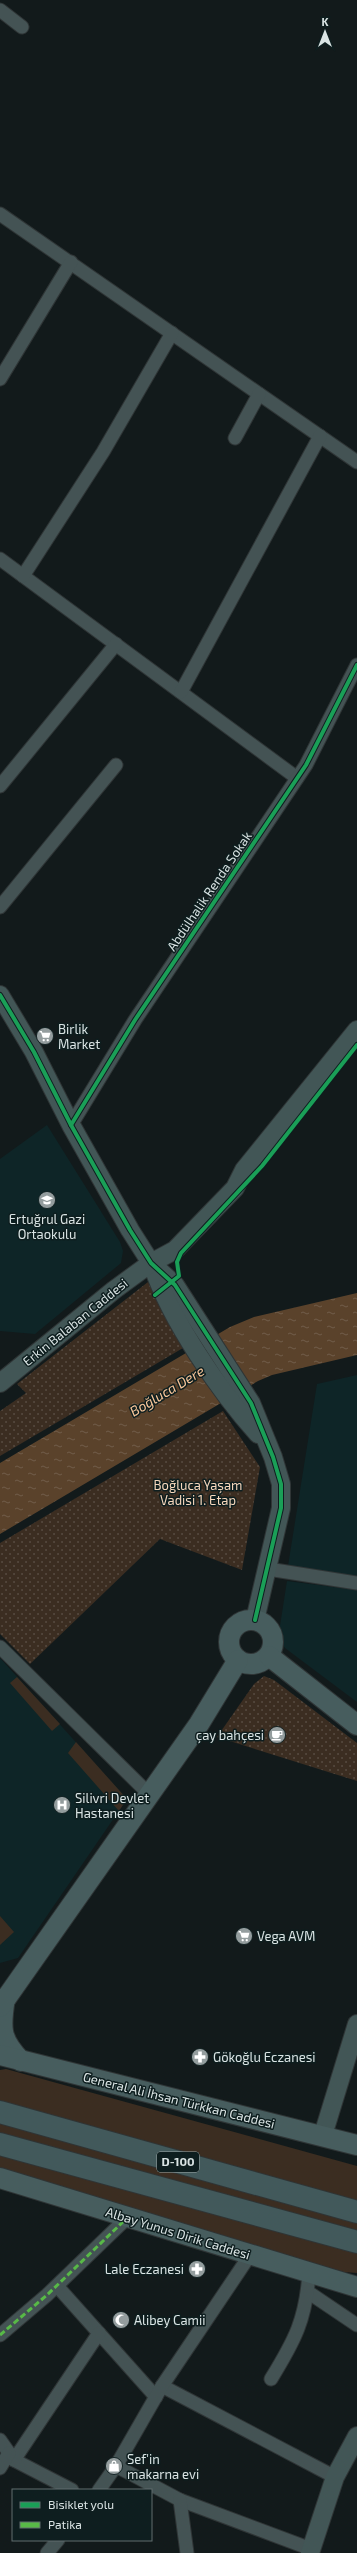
<svg xmlns="http://www.w3.org/2000/svg" width="357" height="2553" viewBox="0 0 357 2553" font-family="'Exo 2',sans-serif">
  <style>
    .built { fill: #0e2527 }
    .grass { fill: #3b2d21 }
    .park { fill: url(#park-dots) }
    .water { fill: url(#water-ripples) }
    .lines { fill: none; stroke-linecap: round; stroke-linejoin: round }
    .street-casing { stroke: #2f3536; stroke-width: 15 }
    .secondary-casing { stroke: #2f3536; stroke-width: 20 }
    .primary-casing { stroke: #2f3536; stroke-width: 22 }
    .highway-casing { stroke: #2f3536; stroke-width: 24 }
    .street { stroke: #445354; stroke-width: 13 }
    .secondary { stroke: #425656; stroke-width: 18 }
    .primary { stroke: #475d5e; stroke-width: 20 }
    .highway { stroke: #42595b; stroke-width: 22 }
    .quiet { stroke: #58b947; stroke-width: 3; stroke-dasharray: 6 3; stroke-linecap: butt }
    .cycleway-casing { stroke: #0e1e1f; stroke-width: 6 }
    .cycleway { stroke: #1a9f57; stroke-width: 4 }
    .labels { text-anchor: middle; stroke-width: 3; stroke-linejoin: round; paint-order: stroke }
    .shield { fill: #0e1e1f; stroke: #9da9a9; stroke-width: 1 }
    .shield-label { font-size: 12px; font-weight: bold; fill: #dae4e4 }
    .street-label { font-size: 13px; fill: #dae4e4; stroke: #0e1e1f }
    .poi-label { font-size: 13px; fill: #dae4e4; stroke: #0e1e1f; text-anchor: start }
    .park-label { font-size: 13px; fill: #f7d8bd; stroke: #0e1e1f }
    .water-label { font-size: 14px; font-style: italic; fill: #fac79a; stroke: #0e1e1f }
  </style>
  <defs>
    <pattern id="park-dots" width="8" height="8" patternUnits="userSpaceOnUse"><rect width="8" height="8" fill="#3b2d21"/><path d="M2 2h.1M6 6h.1" fill="none" stroke="#574b41" stroke-width="1.8" stroke-linecap="round"/></pattern>
    <pattern id="water-ripples" width="26" height="14" patternUnits="userSpaceOnUse"><rect width="26" height="14" fill="#5a422b"/><path d="M2 4q2-2 4 0t4 0M15 11q2-2 4 0t4 0" fill="none" stroke="#715d4a"/></pattern>
  </defs>
  <rect width="100%" height="100%" fill="#121a1b"/>
  <!-- built -->
  <g class="built">
    <path d="M47,1125L120,1242L123,1251L121,1263L35,1334L0,1331V1159Z"/>
    <path d="M357,1375V1577L288,1566L317,1384Z"/>
    <path d="M287,1581L357,1590V1702L285,1648L280,1641L279,1632Z"/>
    <path d="M0,1658L127,1799L18,1958L0,1963Z"/>
  </g>
  <!-- grass -->
  <g class="grass">
    <path d="M17,1677L60,1724L52,1731L10,1683Z"/>
    <path d="M76,1742L127,1799L119,1811L68,1753Z"/>
    <path d="M0,1916L14,1932L0,1945Z"/>
    <path d="M6,2069L357,2166V2273L344,2272L0,2169V2070Z"/>
  </g>
  <!-- park -->
  <g class="park">
    <path d="M148,1282L183,1348L0,1456V1411L26,1393L17,1384Z"/>
    <path d="M223,1411L260,1467L242,1570L160,1539L30,1664L0,1634V1543Z"/>
    <path d="M264,1676L274,1680L357,1743V1781L217,1737L254,1684Z"/>
  </g>
  <!-- water -->
  <path class="water" d="M357,1293V1355L272,1375L258,1381L0,1534V1463L230,1327L254,1317Z"/>
  <g class="lines">
    <!-- street casing -->
    <g class="street-casing">
      <g id="street">
        <path d="M0,10L22,27"/>
        <path d="M0,214L357,462"/>
        <path d="M0,379L71,262"/>
        <path d="M235,438L259,394"/>
        <path d="M0,559L297,778"/>
        <path d="M23,576L103,452L172,333"/>
        <path d="M181,692L320,436"/>
        <path d="M0,786L116,644"/>
        <path d="M0,907L116,765"/>
        <path d="M71,1125L135,1020L306,765L357,665"/>
        <path d="M268,1569L357,1583"/>
        <path d="M0,1647L150,1795"/>
        <path d="M57,2286L156,2397"/>
        <path d="M308,2292L357,2325"/>
        <path d="M0,2335L47,2295L128,2217"/>
        <path d="M271,2379C295,2340 306,2319 309,2273"/>
        <path d="M162,2386L335,2477"/>
        <path d="M0,2440L14,2460L72,2490"/>
        <path d="M14,2460L99,2333"/>
        <path d="M116,2466L180,2500L311,2549"/>
        <path d="M0,2468L9,2453"/>
        <path d="M99,2490L116,2466L162,2386L250,2255"/>
        <path d="M180,2500L187,2553"/>
        <path d="M47,2553L58,2540"/>
      </g>
    </g>
    <!-- secondary casing -->
    <g class="secondary-casing">
      <g id="secondary">
        <path d="M0,995L34,1052L71,1125L130,1230L151,1263L175,1285L251,1403L273,1457L281,1484V1508L255,1620"/>
        <path d="M153,1267C171,1320 220,1392 258,1434"/>
        <path d="M0,1383L114,1290L151,1263L175,1250L235,1188L244,1170L357,1030"/>
        <path d="M323,2135L357,2024"/>
        <path d="M310,2553L335,2477L357,2436"/>
      </g>
    </g>
    <!-- primary casing -->
    <g class="primary-casing">
      <g id="primary">
        <circle cx="251" cy="1642" r="22"/>
        <path d="M269,1656L357,1725"/>
        <path d="M5,1998C0,2029 0,2039 21,2061"/>
        <path d="M0,2007L199,1724L238,1660"/>
        <path d="M0,2055L357,2145"/>
        <path d="M0,2178L357,2287"/>
      </g>
    </g>
    <!-- highway casing -->
    <g class="highway-casing">
      <g id="highway">
        <path d="M0,2112L357,2212"/>
        <path d="M0,2144L357,2242"/>
      </g>
    </g>
    <!-- street -->
    <use href="#street" class="street"/>
    <!-- secondary -->
    <use href="#secondary" class="secondary"/>
    <!-- primary -->
    <use href="#primary" class="primary"/>
    <!-- highway -->
    <use href="#highway" class="highway"/>
    <!-- quiet -->
    <path class="quiet" d="M0,2335L47,2295L128,2217"/>
    <!-- cycleway casing -->
    <g class="cycleway-casing">
      <g id="cycleway">
        <path d="M0,995L34,1052L71,1125L130,1230L151,1263L175,1285L251,1403L273,1457L281,1484V1508L255,1620"/>
        <path d="M71,1125L135,1020L306,765L357,665"/>
        <path d="M155,1295L179,1276L177,1262L181,1253L262,1166L357,1045"/>
      </g>
    </g>
    <!-- cycleway -->
    <use href="#cycleway" class="cycleway"/>
  </g>
  <!-- icons -->
  <defs>
    <g id="supermarket-disc" transform="scale(0.9)"><circle r="9.5" fill="#949d9e" stroke="#0e1e1f"/><path d="M-6-5.5h2.5l.6 2H6L4.5 2H-2.5L-4.4-4H-6ZM-1.5 3.2a1.3 1.3 0 1 0 .1 0ZM3 3.2a1.3 1.3 0 1 0 .1 0Z" fill="#fff"/></g>
    <g id="school-disc" transform="scale(0.9)"><circle r="9.5" fill="#949d9e" stroke="#0e1e1f"/><path d="M0-5L7-2L0 1L-7-2ZM-4 1L0 2.5L4 1V4Q0 6-4 4Z" fill="#fff"/></g>
    <g id="cafe-disc" transform="scale(0.9)"><circle r="9.5" fill="#949d9e" stroke="#0e1e1f"/><path d="M-5.5-4.5H6V0H3Q3 3.5 0 3.5H-2.5Q-5.5 3.5-5.5 0ZM3-3.2v2h1.7v-2ZM-6 4.5H4V6H-6Z" fill="#fff"/></g>
    <g id="hospital-disc" transform="scale(0.9)"><circle r="9.5" fill="#949d9e" stroke="#0e1e1f"/><path d="M-5-5h3v3.5h4V-5h3V5h-3V1.5h-4V5h-3Z" fill="#fff"/></g>
    <g id="pharmacy-disc" transform="scale(0.9)"><circle r="9.5" fill="#949d9e" stroke="#0e1e1f"/><path d="M-2-6h4v4h4v4h-4v4h-4v-4h-4v-4h4Z" fill="#fff"/></g>
    <g id="mosque-disc" transform="scale(0.9)"><circle r="9.5" fill="#949d9e" stroke="#0e1e1f"/><path d="M3.5-4.9A6 6 0 1 0 3.5 4.9A5 5 0 1 1 3.5-4.9Z" fill="#fff"/></g>
    <g id="shop-disc" transform="scale(0.9)"><circle r="9.5" fill="#949d9e" stroke="#0e1e1f"/><path d="M-5-2.5h2.3a2.7 3.5 0 0 1 5.4 0H5L5.5 6h-11ZM-1.5-2.5h3a1.5 2.3 0 0 0-3 0Z" fill="#fff"/></g>
  </defs>
  <g fill-rule="evenodd">
    <use href="#supermarket-disc" x="45" y="1036"/>
    <use href="#school-disc" x="47" y="1200"/>
    <use href="#cafe-disc" x="277" y="1735"/>
    <use href="#hospital-disc" x="62" y="1805"/>
    <use href="#supermarket-disc" x="244" y="1936"/>
    <use href="#pharmacy-disc" x="200" y="2057"/>
    <use href="#pharmacy-disc" x="197" y="2269"/>
    <use href="#mosque-disc" x="121" y="2320"/>
    <use href="#shop-disc" x="114" y="2466"/>
  </g>
  <g class="labels">
    <!-- shield labels -->
    <rect class="shield" x="157" y="2152" width="42" height="20" rx="3"/>
    <g class="shield-label">
      <text x="178" y="2166">D-100</text>
    </g>
    <!-- street labels -->
    <g class="street-label">
      <text transform="translate(209 891) rotate(-56)" y="5">Abdülhalik Renda Sokak</text>
      <text transform="translate(75 1322) rotate(-39)" y="5">Erkin Balaban Caddesi</text>
      <text transform="translate(179 2100) rotate(14)" y="5">General Ali İhsan Türkkan Caddesi</text>
      <text transform="translate(178 2233) rotate(17)" y="5">Albay Yunus Dirik Caddesi</text>
    </g>
    <!-- poi labels -->
    <g class="poi-label">
      <text x="58" y="1034">Birlik<tspan x="58" dy="15">Market</tspan></text>
      <text x="47" y="1224" text-anchor="middle">Ertuğrul Gazi<tspan x="47" dy="15">Ortaokulu</tspan></text>
      <text x="264" y="1740" text-anchor="end">çay bahçesi</text>
      <text x="75" y="1803">Silivri Devlet<tspan x="75" dy="15">Hastanesi</tspan></text>
      <text x="257" y="1941">Vega AVM</text>
      <text x="213" y="2062">Gökoğlu Eczanesi</text>
      <text x="184" y="2274" text-anchor="end">Lale Eczanesi</text>
      <text x="134" y="2325">Alibey Camii</text>
      <text x="127" y="2464">Sef'in<tspan x="127" dy="15">makarna evi</tspan></text>
    </g>
    <!-- park labels -->
    <g class="park-label">
      <text x="198" y="1490">Boğluca Yaşam<tspan x="198" dy="15">Vadisi 1. Etap</tspan></text>
    </g>
    <!-- water labels -->
    <g class="water-label">
      <text transform="translate(167 1391) rotate(-31)" y="5">Boğluca Dere</text>
    </g>
  </g>
  <!-- legend -->
  <rect x="12" y="2489" width="140" height="52" fill="#0e1e1f" stroke="#606d6e"/>
  <rect x="20" y="2502" width="20" height="6" fill="#1a9f57" stroke="#606d6e"/>
  <text x="48" y="2509" font-size="12" fill="#dae4e4">Bisiklet yolu</text>
  <rect x="20" y="2522" width="20" height="6" fill="#58b947" stroke="#606d6e"/>
  <text x="48" y="2529" font-size="12" fill="#dae4e4">Patika</text>
  <!-- north arrow -->
  <g transform="translate(325 32)" stroke="#0e1e1f" stroke-width="3" paint-order="stroke">
  <path d="M0-3L7 15L0 10L-7 15Z" fill="#dae4e4"/>
  <text y="-6" font-size="11" font-weight="bold" text-anchor="middle" fill="#dae4e4">K</text>
  </g>
</svg>
